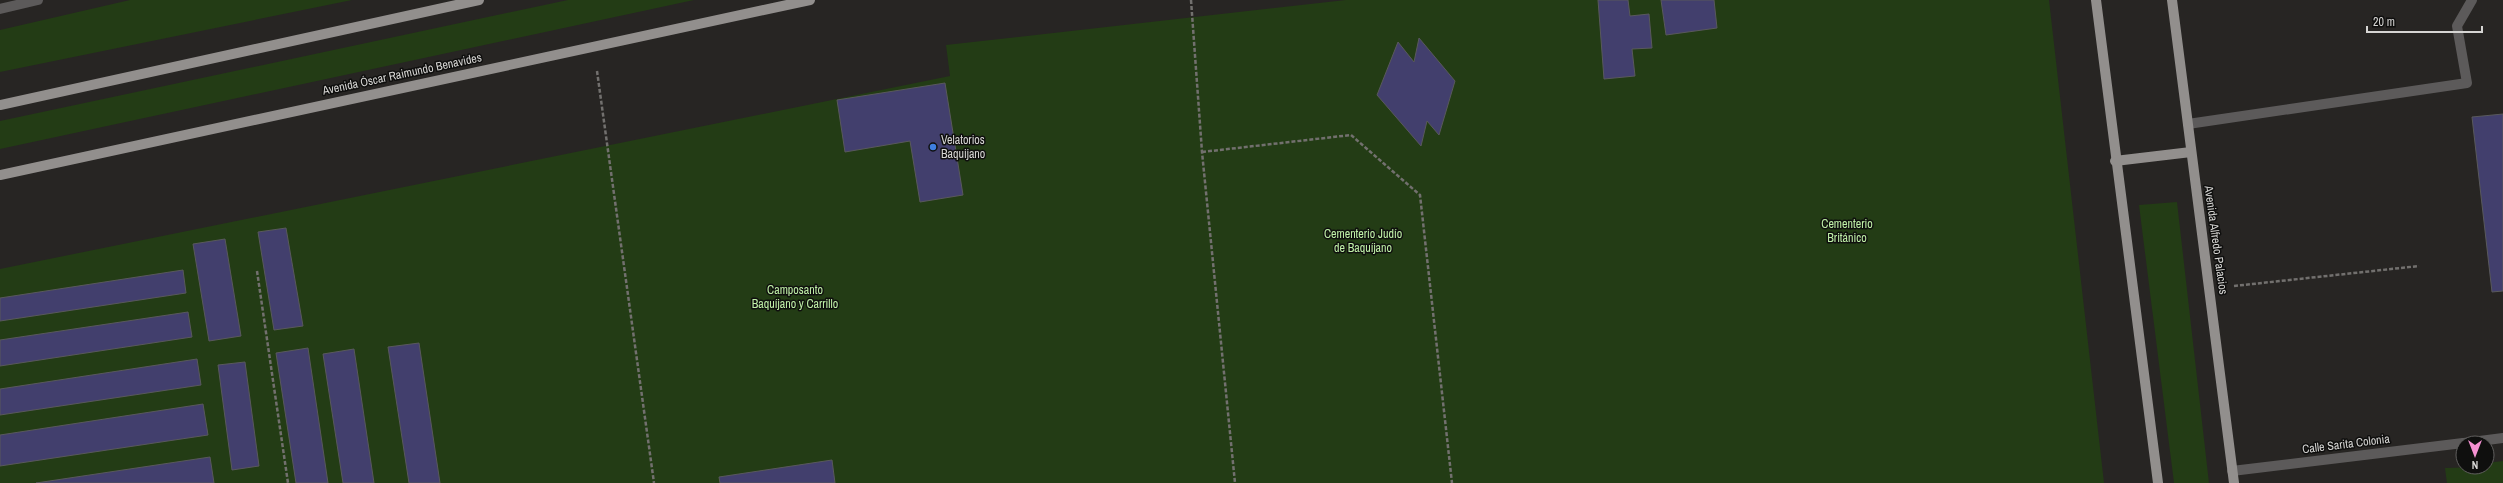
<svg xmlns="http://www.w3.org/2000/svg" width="2503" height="483" viewBox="0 0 2503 483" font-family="'Archivo Narrow',sans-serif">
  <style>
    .green { fill: #233c15 }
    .building { fill: #423f6d; stroke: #59595c }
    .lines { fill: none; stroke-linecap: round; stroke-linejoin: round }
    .path { stroke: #72706e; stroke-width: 2.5; stroke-dasharray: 4 2; stroke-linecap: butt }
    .minor { stroke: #5c5a5a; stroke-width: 10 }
    .major { stroke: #928f8d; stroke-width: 10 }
    .shop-dot { fill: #3f7fe0; stroke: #0f0f0e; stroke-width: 1.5 }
    .labels { text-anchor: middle; stroke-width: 3; stroke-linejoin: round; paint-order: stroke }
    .street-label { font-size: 12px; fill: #d6d5d3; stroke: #0f0f0e }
    .poi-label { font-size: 12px; fill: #d6d5d3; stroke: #0f0f0e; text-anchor: start }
    .park-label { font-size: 12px; fill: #bfefa7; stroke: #0f0f0e }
  </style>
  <rect width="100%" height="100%" fill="#272523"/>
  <!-- green -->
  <g class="green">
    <path d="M130,0H352L0,72V30Z"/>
    <path d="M568,0H694L0,149V121Z"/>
    <path d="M1346,0H2049L2104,483H0V269L950,76L946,45Z"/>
    <path d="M2177,202L2209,483H2174L2139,205Z"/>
    <path d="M2503,461V483H2447L2445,468L2487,467V463Z"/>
  </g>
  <!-- building -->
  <g class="building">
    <path d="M1598,0H1628L1630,16L1649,14L1652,48L1632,49L1635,76L1604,79Z"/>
    <path d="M1661,0H1714L1717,28L1666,35Z"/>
    <path d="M1419,38L1455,81L1439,135L1427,121L1421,146L1377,95L1398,42L1414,62Z"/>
    <path d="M945,83L963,195L920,202L910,141L845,152L837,100Z"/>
    <path d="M2503,114V291L2492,292L2472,117Z"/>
    <path d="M286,228L303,326L274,330L258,232Z"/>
    <path d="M225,239L241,336L209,341L193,244Z"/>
    <path d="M183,270L186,293L0,321V298Z"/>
    <path d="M188,312L192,337L0,366V340Z"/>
    <path d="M419,343L440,483H409L388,347Z"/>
    <path d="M308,348L328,483H296L276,353Z"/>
    <path d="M354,349L374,483H343L323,354Z"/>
    <path d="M197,359L201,385L0,415V389Z"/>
    <path d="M245,362L259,466L232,470L218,365Z"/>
    <path d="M203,404L208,435L0,466V435Z"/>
    <path d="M210,457L214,483H36Z"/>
    <path d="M832,460L835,483H720L719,477Z"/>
  </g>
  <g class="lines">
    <!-- path -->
    <g class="path">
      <path d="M1191,0L1202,152L1235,483"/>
      <path d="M597,71L654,483"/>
      <path d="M1202,152L1351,135L1420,195L1452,483"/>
      <path d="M257,271L288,483"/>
      <path d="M2234,286L2419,266"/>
    </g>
    <!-- minor -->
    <g class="minor">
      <path d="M0,9L38,0"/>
      <path d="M2188,124L2467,83L2457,26L2472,0"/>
      <path d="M2464,443L2503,438"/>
      <path d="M2232,471L2463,443"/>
    </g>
    <!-- major -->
    <g class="major">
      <path d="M2096,0L2158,483"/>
      <path d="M2172,0L2234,483"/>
      <path d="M0,105L479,0"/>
      <path d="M2115,161L2191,152"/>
      <path d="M0,175L810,0"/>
    </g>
  </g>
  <!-- markers -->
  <circle class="shop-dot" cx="933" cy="147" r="4"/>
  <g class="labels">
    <!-- street labels -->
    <g class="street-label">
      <text transform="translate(402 74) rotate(-12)" y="4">Avenida Óscar Raimundo Benavides</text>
      <text transform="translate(2216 240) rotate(82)" y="4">Avenida Alfredo Palacios</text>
      <text transform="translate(2346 444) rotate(-7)" y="4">Calle Sarita Colonia</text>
    </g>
    <!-- poi labels -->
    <g class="poi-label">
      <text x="941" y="144">Velatorios<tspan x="941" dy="14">Baquijano</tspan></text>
    </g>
    <!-- park labels -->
    <g class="park-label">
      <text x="1847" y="228">Cementerio<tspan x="1847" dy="14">Británico</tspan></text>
      <text x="1363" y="238">Cementerio Judío<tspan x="1363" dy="14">de Baquíjano</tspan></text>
      <text x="795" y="294">Camposanto<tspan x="795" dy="14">Baquíjano y Carrillo</tspan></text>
    </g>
  </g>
  <!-- north arrow -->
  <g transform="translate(2475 455) rotate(180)"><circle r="19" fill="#0f0f0e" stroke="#5f5e5d"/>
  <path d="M0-3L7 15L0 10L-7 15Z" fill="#f591d2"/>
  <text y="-6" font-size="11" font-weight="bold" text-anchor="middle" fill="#d6d5d3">N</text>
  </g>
  <!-- scale -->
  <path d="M2367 26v6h115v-6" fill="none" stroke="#d6d5d3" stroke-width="2"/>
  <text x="2373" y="26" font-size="12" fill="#d6d5d3" stroke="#0f0f0e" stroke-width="3" paint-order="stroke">20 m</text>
</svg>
